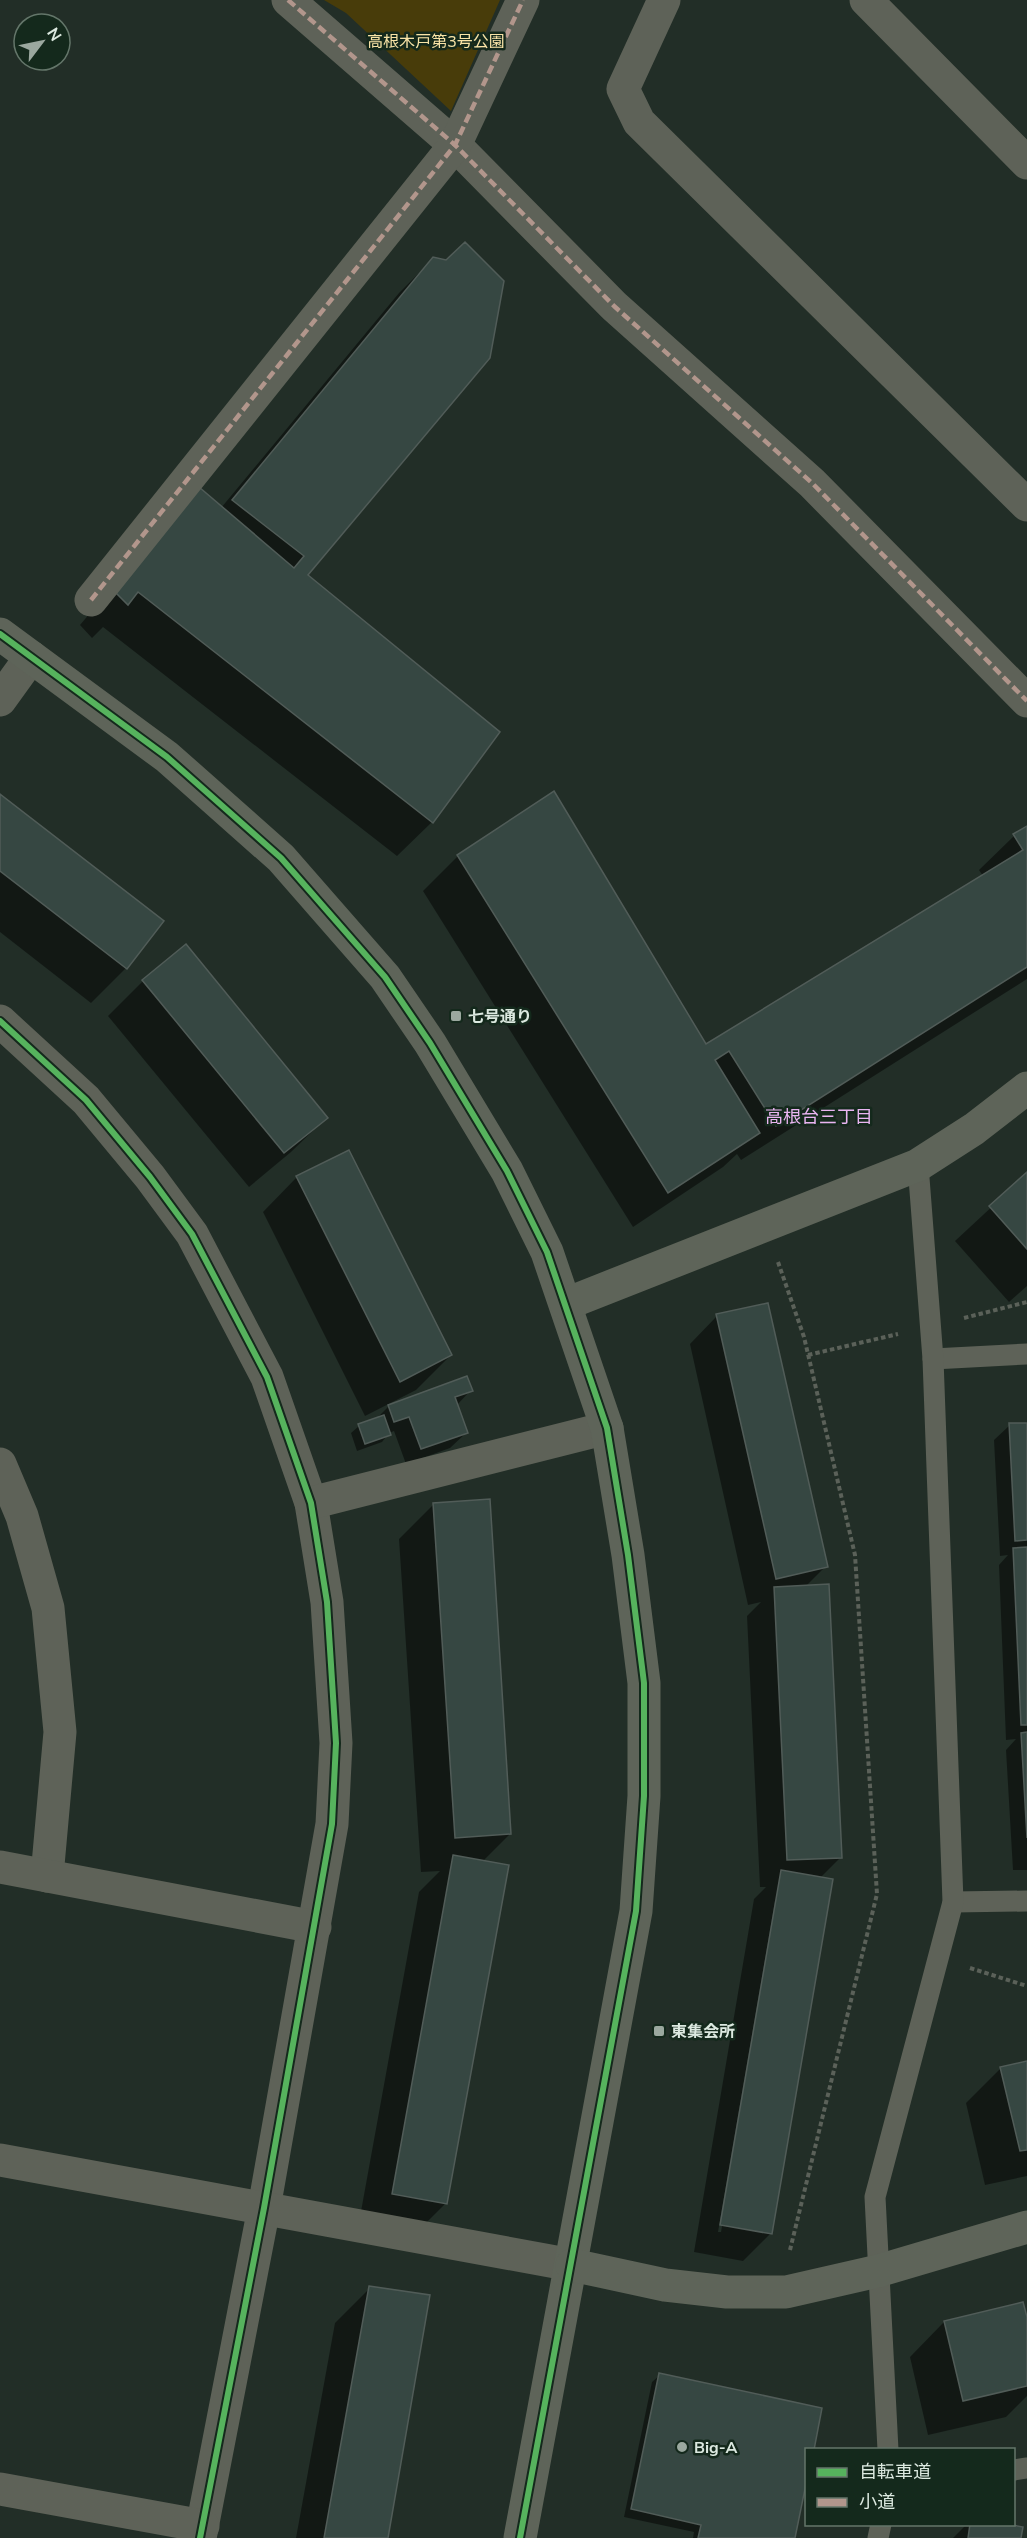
<svg xmlns="http://www.w3.org/2000/svg" width="1027" height="2538" viewBox="0 0 1027 2538" font-family="'Nunito Sans','Noto Sans JP',sans-serif">
  <style>
    .green { fill: #483c0a }
    .shadow { fill: #0007; fill-rule: evenodd }
    .building { fill: #364742; stroke: #515c58; stroke-width: 1.5 }
    .lines { fill: none; stroke-linecap: round; stroke-linejoin: round }
    .path { stroke: #5b6159; stroke-width: 4; stroke-dasharray: 4.5 3; stroke-linecap: butt }
    .lane { stroke: #5e6258; stroke-width: 21 }
    .street { stroke: #5e6258; stroke-width: 33 }
    .secondary { stroke: #5e6459; stroke-width: 33 }
    .quiet { stroke: #b2968c; stroke-width: 4.5; stroke-dasharray: 9 4.5; stroke-linecap: butt }
    .cycleway-casing { stroke: #14291c; stroke-width: 10 }
    .cycleway { stroke: #56b35d; stroke-width: 6 }
    .poi-dot { fill: #9ba89f; stroke: #14291c; stroke-width: 2 }
    .labels { text-anchor: middle; stroke-width: 5; stroke-linejoin: round; paint-order: stroke }
    .park-label { font-size: 16px; fill: #f8e3a6; stroke: #14291c }
    .poi-label { font-size: 16px; font-weight: bold; fill: #dce9e0; stroke: #14291c; text-anchor: start }
    .neighbourhood-label { font-size: 18px; fill: #e9b4f1; stroke: #14291c }
  </style>
  <rect width="100%" height="100%" fill="#222e27"/>
  <!-- green -->
  <path class="green" d="M324,0H500L451,111L346,13Z"/>
  <!-- shadow -->
  <g class="shadow">
    <path d="M434,258L306,575L432,822L397,856L103,627L92,638L80,625L165,524L221,508L399,293Z"/>
    <path d="M554,793L706,1046L983,876L979,870L1014,836L1027,827V979L741,1160L737,1154L723,1167L633,1227L423,891L458,856Z"/>
    <path d="M0,796L126,968L91,1003L0,932Z"/>
    <path d="M186,946L326,1118L291,1152L249,1187L108,1016L143,981Z"/>
    <path d="M1027,1174V1286L1009,1302L955,1241Z"/>
    <path d="M297,1177L451,1355L416,1390L365,1416L263,1212Z"/>
    <path d="M717,1316L826,1566L805,1587L841,1857L820,1878L771,2233L743,2261L694,2252L754,1899L766,1887H760L747,1616L761,1602L748,1605L690,1344ZM775,1901H778L721,2232H718Z"/>
    <path d="M471,1390L456,1406L466,1433L450,1448L406,1464L394,1431L389,1433L382,1442L357,1451L351,1433L359,1426L375,1420L389,1406Z"/>
    <path d="M1027,1424V1870H1013L1006,1750L1016,1739L1006,1740L999,1565L1008,1555L1000,1556L994,1440L1010,1425Z"/>
    <path d="M434,1504L510,1834L482,1862L446,2203L411,2238L358,2228L419,1892L440,1871L421,1872L399,1539Z"/>
    <path d="M1027,2062V2176L985,2185L966,2103L1001,2068Z"/>
    <path d="M370,2288L386,2538H296L335,2323Z"/>
    <path d="M944,2322L1027,2323V2396L1006,2417L928,2435L910,2357Z"/>
    <path d="M660,2375L806,2450V2477L794,2538H693L694,2532L624,2517L652,2382Z"/>
    <path d="M967,2524H998L1020,2538H953Z"/>
  </g>
  <!-- building -->
  <g class="building">
    <path d="M465,242L504,281L490,358L308,575L500,732L433,823L138,592L128,605L113,590L199,487L294,568L304,556L232,500L433,257L446,260Z"/>
    <path d="M554,791L706,1044L1023,850L1013,834L1027,826V967L776,1126L729,1051L715,1060L760,1133L668,1193L457,855Z"/>
    <path d="M0,794L164,921L127,969L0,871Z"/>
    <path d="M186,944L328,1118L284,1153L142,980Z"/>
    <path d="M349,1150L452,1355L400,1382L296,1176Z"/>
    <path d="M1027,1172V1249L989,1206Z"/>
    <path d="M768,1303L828,1567L776,1579L716,1314Z"/>
    <path d="M467,1376L473,1391L455,1397L468,1433L421,1449L409,1417L394,1422L388,1405Z"/>
    <path d="M384,1415L391,1435L365,1444L358,1424Z"/>
    <path d="M1009,1423H1027V1540L1015,1541Z"/>
    <path d="M490,1499L511,1834L455,1838L433,1503Z"/>
    <path d="M1027,1547V1725H1021L1013,1548Z"/>
    <path d="M829,1584L842,1858L787,1860L774,1587Z"/>
    <path d="M1027,1732V1838L1021,1733Z"/>
    <path d="M453,1855L509,1865L447,2204L392,2194Z"/>
    <path d="M781,1870L833,1879L772,2234L720,2225Z"/>
    <path d="M1027,2061V2150L1020,2151L1000,2067Z"/>
    <path d="M369,2286L430,2295L388,2538H324Z"/>
    <path d="M1023,2302L1027,2317V2386L963,2401L944,2321Z"/>
    <path d="M659,2373L822,2408L814,2450H806V2484L795,2538H698L701,2525L631,2509Z"/>
    <path d="M970,2524H1007L1023,2527L1021,2538H968Z"/>
  </g>
  <g class="lines">
    <!-- path -->
    <g class="path">
      <path d="M778,1262L804,1337L855,1555L877,1894L790,2250"/>
      <path d="M964,1318L1027,1302"/>
      <path d="M808,1355L898,1334"/>
      <path d="M970,1968L1027,1986"/>
    </g>
    <!-- lane -->
    <g class="lane">
      <path d="M933,1359L1027,1354"/>
      <path d="M953,1902L1027,1901"/>
      <path d="M888,2450L875,2197L953,1902L933,1359L918,1165"/>
      <path d="M1014,2470L1027,2468"/>
      <path d="M878,2538L881,2524"/>
    </g>
    <!-- street -->
    <g class="street">
      <path d="M288,0L455,145L614,306L812,483L1027,701"/>
      <path d="M664,0L623,89L639,122L1027,505"/>
      <path d="M866,0L1027,163"/>
      <path d="M91,600L455,145L523,0"/>
      <path d="M0,700L31,657"/>
      <path d="M0,1021L86,1100L150,1177L192,1234L267,1377L311,1503L327,1602L336,1743L332,1824L264,2208L200,2538"/>
      <path d="M0,1464L22,1516L48,1608L60,1732L47,1876"/>
      <path d="M311,1503L607,1428"/>
      <path d="M0,1867L315,1927"/>
      <path d="M0,2160L572,2265"/>
      <path d="M0,2489L203,2526"/>
    </g>
    <!-- secondary -->
    <g class="secondary">
      <path d="M0,634L167,757L281,858L385,977L430,1043L507,1171L547,1252L607,1428L628,1555L644,1683V1796L636,1911L520,2538"/>
      <path d="M566,1304L918,1165L974,1129L1027,1088"/>
      <path d="M572,2265L665,2285L727,2292H786L878,2271L1027,2227"/>
    </g>
    <!-- quiet -->
    <g class="quiet">
      <path d="M288,0L455,145L614,306L812,483L1027,701"/>
      <path d="M91,600L455,145L523,0"/>
    </g>
    <!-- cycleway casing -->
    <g class="cycleway-casing">
      <g id="cycleway">
        <path d="M0,634L167,757L281,858L385,977L430,1043L507,1171L547,1252L607,1428L628,1555L644,1683V1796L636,1911L520,2538"/>
        <path d="M0,1021L86,1100L150,1177L192,1234L267,1377L311,1503L327,1602L336,1743L332,1824L264,2208L200,2538"/>
      </g>
    </g>
    <!-- cycleway -->
    <use href="#cycleway" class="cycleway"/>
  </g>
  <!-- markers -->
  <g class="poi-dot">
    <rect x="450" y="1010" width="12" height="12" rx="3"/>
    <rect x="653" y="2025" width="12" height="12" rx="3"/>
    <circle cx="682" cy="2447" r="6"/>
  </g>
  <g class="labels">
    <!-- park labels -->
    <g class="park-label">
      <text x="436" y="47">高根木戸第3号公園</text>
    </g>
    <!-- poi labels -->
    <g class="poi-label">
      <text x="468" y="1022">七号通り</text>
      <text x="671" y="2037">東集会所</text>
      <text x="694" y="2453">Big-A</text>
    </g>
    <!-- neighbourhood labels -->
    <g class="neighbourhood-label">
      <text x="819" y="1123">高根台三丁目</text>
    </g>
  </g>
  <!-- legend -->
  <rect x="805" y="2448" width="210" height="78" fill="#14291c" stroke="#64766a" stroke-width="1.5"/>
  <rect x="817" y="2468" width="30" height="9" fill="#56b35d" stroke="#64766a" stroke-width="1.5"/>
  <text x="859" y="2478" font-size="18" fill="#dce9e0">自転車道</text>
  <rect x="817" y="2498" width="30" height="9" fill="#b2968c" stroke="#64766a" stroke-width="1.5"/>
  <text x="859" y="2508" font-size="18" fill="#dce9e0">小道</text>
  <!-- north arrow -->
  <g transform="translate(42 42) rotate(58)"><circle r="28" fill="#14291c" stroke="#64766a" stroke-width="1.5"/>
  <path d="M0-4.5L10 22L0 15L-10 22Z" fill="#9ba89f"/>
  <text y="-9" font-size="16" font-weight="bold" text-anchor="middle" fill="#dce9e0">N</text>
  </g>
</svg>
